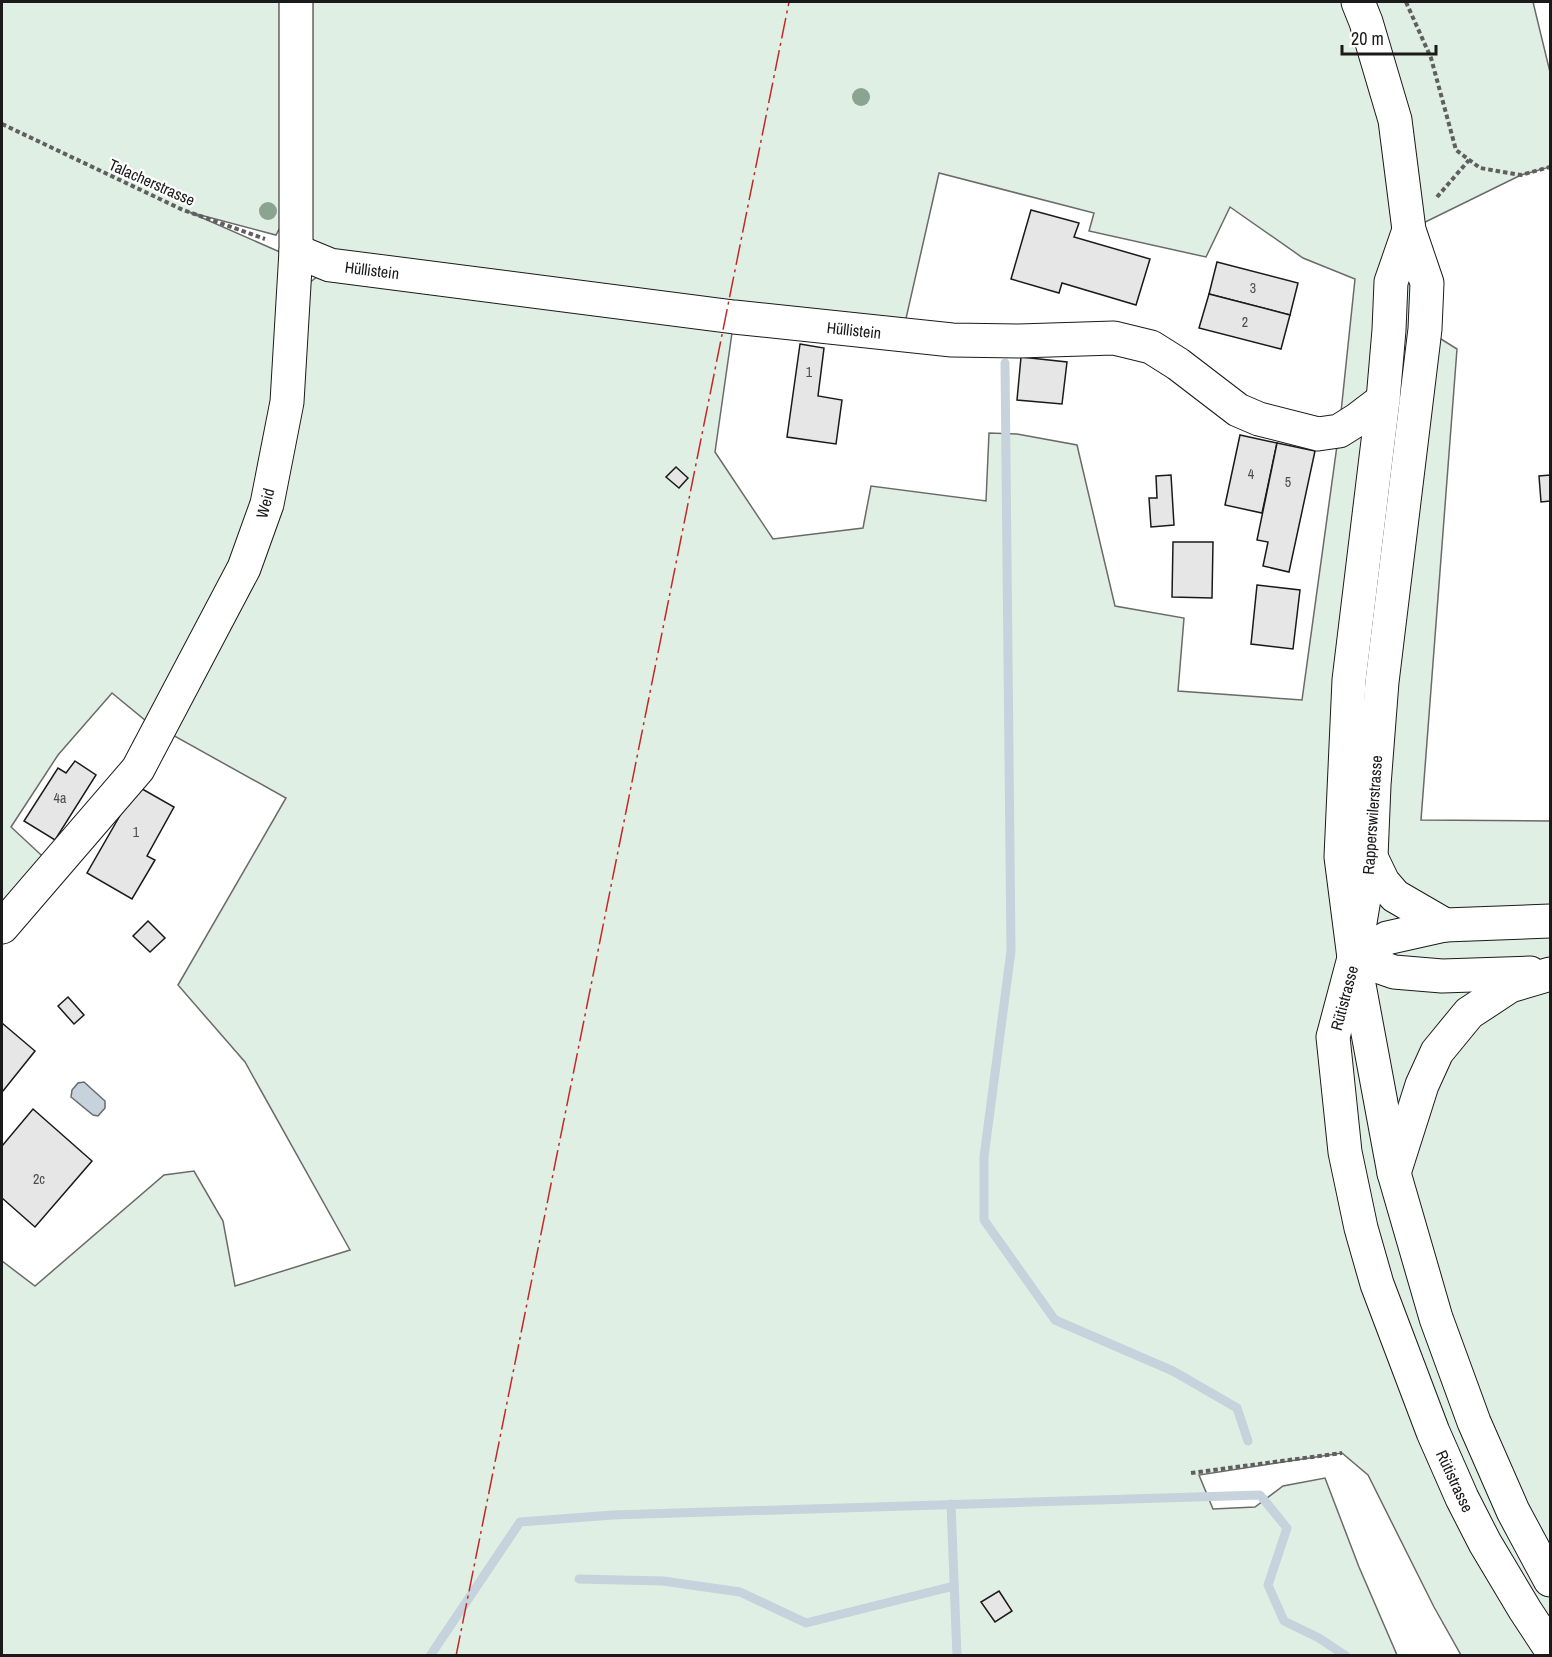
<svg xmlns="http://www.w3.org/2000/svg" width="1552" height="1657" viewBox="0 0 1552 1657" font-family="'Archivo Narrow',sans-serif">
  <style>
    .green { fill: #e0efe3; stroke: #6a6a6a; stroke-width: 1.5 }
    .water { fill: #c6d2dc; stroke: #6a6a6a; stroke-width: 1.5 }
    .lines { fill: none; stroke-linecap: round; stroke-linejoin: round }
    .stream { stroke: #c6d2dc; stroke-width: 9 }
    .building { fill: #e6e6e6; stroke: #1a1a1a; stroke-width: 1.5 }
    .minor-casing { stroke: #1a1a1a; stroke-width: 35 }
    .major-casing { stroke: #1a1a1a; stroke-width: 35 }
    .highway-casing { stroke: #1a1a1a; stroke-width: 35 }
    .path { stroke: #5f5f5f; stroke-width: 4; stroke-dasharray: 4.5 3; stroke-linecap: butt }
    .minor { stroke: #fff; stroke-width: 33 }
    .major { stroke: #fff; stroke-width: 33 }
    .highway { stroke: #fff; stroke-width: 33 }
    .power { stroke: #c62828; stroke-width: 1.5; stroke-dasharray: 21 4.5 3 4.5; stroke-linecap: butt }
    .tree { fill: #8aa48f }
    .labels { text-anchor: middle; stroke-width: 4.5; stroke-linejoin: round; paint-order: stroke }
    .number-label { font-size: 14px; fill: #4d4d4d }
    .street-label { font-size: 16px; fill: #1a1a1a; stroke: #fff }
  </style>
  <rect width="100%" height="100%" fill="#fff"/>
  <!-- green -->
  <g class="green">
    <path d="M2,2H288L284,220L276,235L189,212L280,252V379L254,522L151,725L112,693L58,755L11,827L53,866L2,927Z"/>
    <path d="M305,2H1533L1550,72V167L1521,175L1409,230L1425,329L1457,349L1421,820L1550,821V1655H1461L1434,1607L1368,1475L1342,1453L1199,1475L1213,1509L1255,1507L1283,1486L1325,1478L1359,1567L1397,1655H2V1261L35,1286L164,1175L194,1171L223,1221L235,1286L350,1250L245,1062L178,985L286,798L160,728L249,571L305,286L317,277L333,275L733,326L715,452L773,539L863,528L871,486L986,501L989,433L1017,434L1077,445L1115,606L1184,618L1178,691L1302,700L1339,431L1355,279L1303,258L1230,207L1206,257L1089,231L1094,213L939,173L905,323L338,257L312,241Z"/>
  </g>
  <!-- water -->
  <path class="water" d="M84,1082L105,1101V1108L98,1116L93,1115L71,1097L72,1090L78,1083Z"/>
  <g class="lines">
    <!-- stream -->
    <g class="stream">
      <path d="M1005,363L1011,951L984,1157V1220L1055,1320L1173,1371L1237,1408L1248,1441"/>
      <path d="M951,1504L957,1656"/>
      <path d="M579,1579L663,1581L740,1592L806,1623L954,1586"/>
      <path d="M430,1656L520,1522L613,1515L1260,1495L1287,1528L1268,1585L1284,1621L1319,1638L1346,1656"/>
    </g>
  </g>
  <!-- building -->
  <g class="building">
    <path d="M1031,210L1079,223L1074,237L1150,259L1136,305L1062,283L1059,293L1011,279Z"/>
    <path d="M1217,262L1298,283L1290,315L1209,294Z"/>
    <path d="M1209,294L1290,315L1281,349L1199,328Z"/>
    <path d="M800,344L824,348L818,396L842,400L836,444L787,437Z"/>
    <path d="M1021,357L1067,362L1062,404L1017,400Z"/>
    <path d="M1240,435L1277,443L1262,513L1225,505Z"/>
    <path d="M1277,443L1315,451L1289,572L1263,566L1268,542L1257,540Z"/>
    <path d="M676,467L688,478L679,488L666,477Z"/>
    <path d="M1171,475L1174,525L1151,527L1149,498H1157L1156,476Z"/>
    <path d="M1550,475V501L1541,502L1539,476Z"/>
    <path d="M1173,542H1213L1212,598L1172,597Z"/>
    <path d="M1257,585L1300,590L1293,649L1251,644Z"/>
    <path d="M75,761L96,775L55,840L24,821L58,768L66,773Z"/>
    <path d="M137,786L174,807L147,856L155,860L132,899L87,873Z"/>
    <path d="M148,921L165,938L150,952L133,936Z"/>
    <path d="M68,997L84,1015L74,1024L58,1006Z"/>
    <path d="M2,1023L35,1051L3,1091H2Z"/>
    <path d="M33,1109L92,1161L35,1227L2,1198V1146Z"/>
    <path d="M999,1591L1012,1611L995,1622L981,1602Z"/>
  </g>
  <g class="lines">
    <!-- minor casing -->
    <g class="minor-casing">
      <g id="minor">
        <path d="M296,251L330,265L734,317L952,340L1019,341L1114,338L1151,347L1178,364L1238,410L1259,419L1318,434L1339,431L1358,419L1383,400"/>
        <path d="M2,927L138,769L244,568L267,504L287,402L296,251V2"/>
      </g>
    </g>
    <!-- major casing -->
    <g class="major-casing">
      <g id="major">
        <path d="M1358,2L1366,22L1395,120L1409,230L1427,283L1425,329L1382,682L1374,785L1371,857L1354,958L1333,1037L1345,1152L1361,1228L1377,1284L1433,1432L1462,1498L1485,1543L1525,1610L1550,1648"/>
        <path d="M1409,230L1391,282L1389,330L1383,400L1349,680L1341,857L1354,958L1394,1173L1436,1318L1474,1422L1513,1511L1550,1580"/>
      </g>
    </g>
    <!-- highway casing -->
    <g class="highway-casing">
      <g id="highway">
        <path d="M1371,857L1383,882L1395,896L1445,925"/>
        <path d="M1354,958L1387,938L1445,925L1550,921"/>
        <path d="M1354,958L1394,972L1442,976L1530,973"/>
        <path d="M1394,1173L1422,1085L1437,1052L1469,1013L1510,986L1550,974"/>
      </g>
    </g>
    <!-- path -->
    <g class="path">
      <path d="M1406,2L1431,58L1456,150L1480,168L1521,175L1550,167"/>
      <path d="M2,124L183,210L265,239"/>
      <path d="M1437,197L1469,160"/>
      <path d="M1191,1473L1342,1453"/>
    </g>
    <!-- minor -->
    <use href="#minor" class="minor"/>
    <!-- major -->
    <use href="#major" class="major"/>
    <!-- highway -->
    <use href="#highway" class="highway"/>
    <!-- power -->
    <path class="power" d="M456,1656L789,2"/>
  </g>
  <!-- trees -->
  <g class="tree">
    <circle cx="861" cy="97" r="9"/>
    <circle cx="268" cy="211" r="9"/>
  </g>
  <g class="labels">
    <!-- number labels -->
    <g class="number-label">
      <text x="1253" y="293">3</text>
      <text x="1245" y="327">2</text>
      <text x="809" y="377">1</text>
      <text x="1251" y="479">4</text>
      <text x="1288" y="487">5</text>
      <text x="60" y="803">4a</text>
      <text x="136" y="837">1</text>
      <text x="39" y="1184">2c</text>
    </g>
    <!-- street labels -->
    <g class="street-label">
      <text transform="translate(152 182) rotate(24)" y="6">Talacherstrasse</text>
      <text transform="translate(372 270) rotate(7)" y="6">Hüllistein</text>
      <text transform="translate(854 330) rotate(6)" y="6">Hüllistein</text>
      <text transform="translate(265 503) rotate(-75)" y="6">Weid</text>
      <text transform="translate(1372 815) rotate(-86)" y="6">Rapperswilerstrasse</text>
      <text transform="translate(1344 998) rotate(-75)" y="6">Rütistrasse</text>
      <text transform="translate(1455 1481) rotate(65)" y="6">Rütistrasse</text>
    </g>
  </g>
  <!-- border -->
  <rect width="1552" height="1657" fill="none" stroke="#1a1a1a" stroke-width="6"/>
  <!-- scale -->
  <path d="M1342 45v9h94v-9" fill="none" stroke="#1a1a1a" stroke-width="3"/>
  <text x="1351" y="45" font-size="18" fill="#1a1a1a" stroke="#ffffff" stroke-width="4.5" paint-order="stroke">20 m</text>
</svg>
